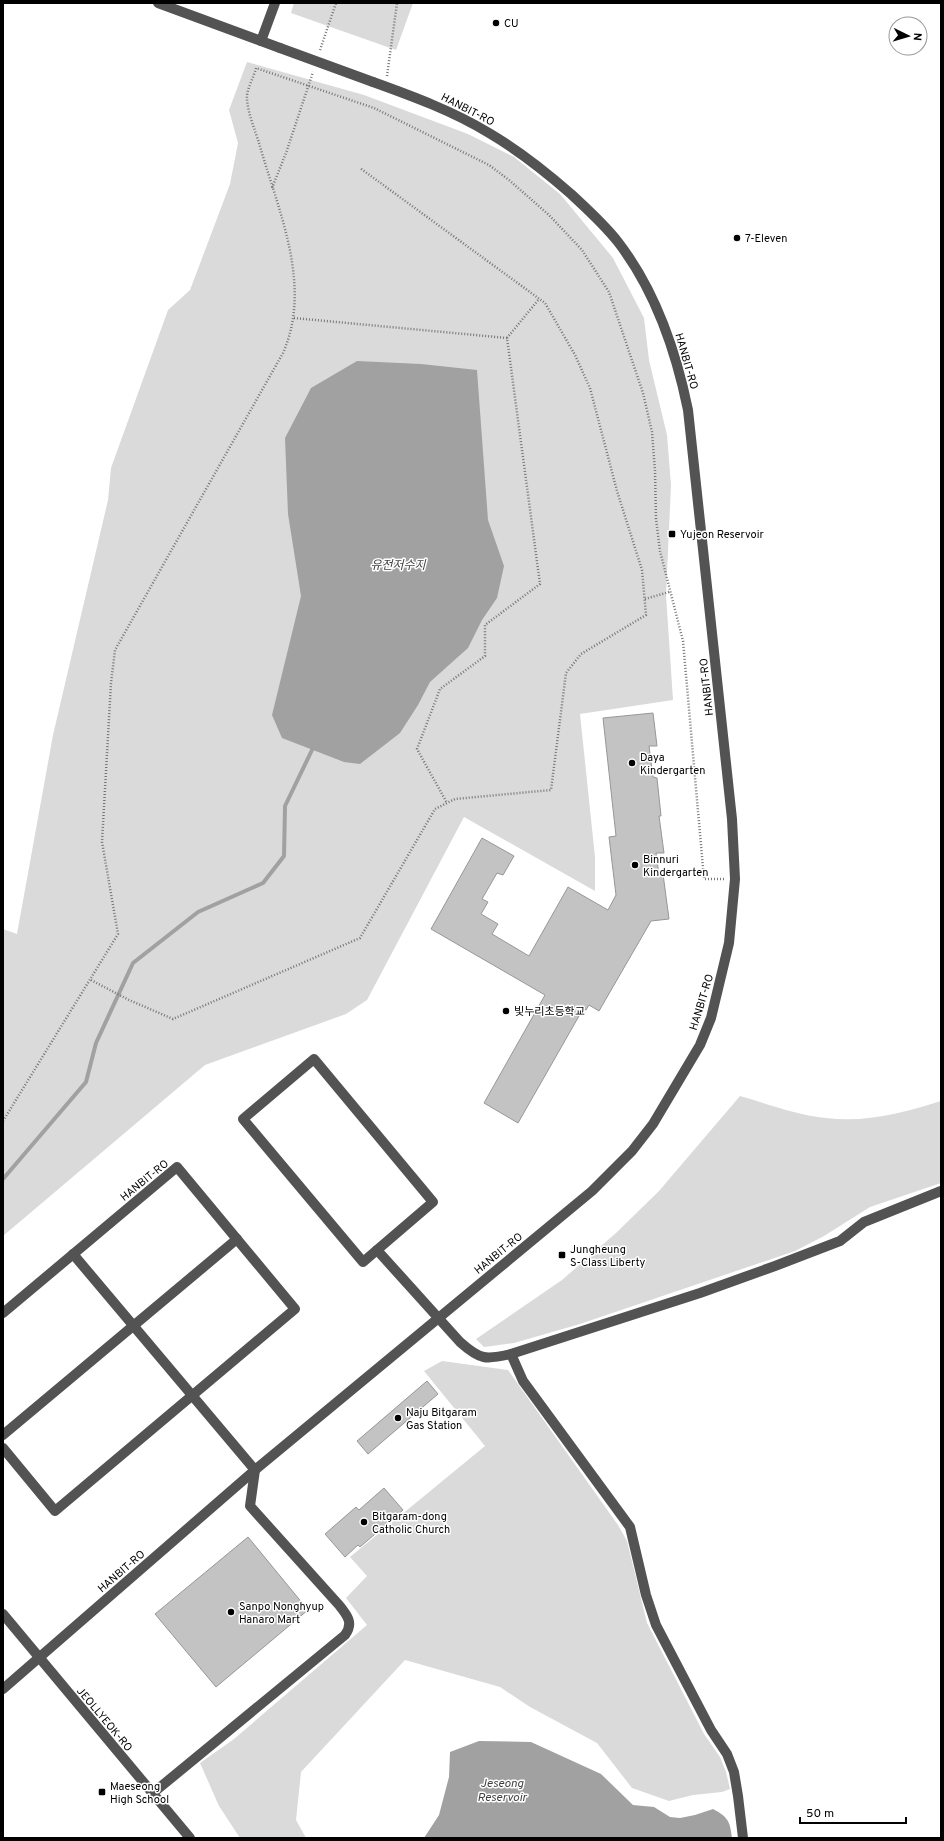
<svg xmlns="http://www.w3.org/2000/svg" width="944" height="1841" viewBox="0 0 944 1841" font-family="Overpass,'Noto Sans KR',sans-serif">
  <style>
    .green { fill: #dadada }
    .water { fill: #a1a1a1 }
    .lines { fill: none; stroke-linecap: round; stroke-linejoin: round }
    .stream { stroke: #a1a1a1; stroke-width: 4 }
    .building { fill: #c3c3c3; stroke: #979797 }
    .path { stroke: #757575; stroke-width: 2.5; stroke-dasharray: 1 2; stroke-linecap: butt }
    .minor { stroke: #535353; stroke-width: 10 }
    .minor-bridge { stroke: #535353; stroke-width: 10 }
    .poi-dot { fill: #000; stroke: #fff; stroke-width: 1.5 }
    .labels { text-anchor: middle; stroke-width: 3; stroke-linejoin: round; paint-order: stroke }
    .poi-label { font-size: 11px; fill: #000; stroke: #fff; text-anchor: start }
    .street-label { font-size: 11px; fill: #000; stroke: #fff }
    .water-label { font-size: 12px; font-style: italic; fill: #424242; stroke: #fff }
  </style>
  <rect width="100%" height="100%" fill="#fff"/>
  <!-- green -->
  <g class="green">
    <path d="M294,3H413L396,50L291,13Z"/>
    <path d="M247,62L364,95L468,134L514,157L560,194L613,258L644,318L649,360L667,435L671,485L666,595L673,700L580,714L595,857V891L464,817L367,1000L346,1014L205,1065L3,1236V929L17,934L53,735L108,500L111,468L168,310L190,290L230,184L238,143L229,110Z"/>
    <path d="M740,1096C768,1104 797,1115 826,1118C865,1123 904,1113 941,1101V1183L870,1207L824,1236L795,1251L580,1324L514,1343L484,1347L476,1339L562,1280L616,1233L659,1191Z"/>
    <path d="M442,1361L508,1370L618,1525L627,1541L647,1623L704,1734L720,1757L726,1772L730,1789L722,1792L693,1795L669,1801L632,1788L597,1743L530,1707L500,1687L405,1660L301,1772L296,1820L306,1838H240L219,1806L200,1763L234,1739L367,1625L346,1598L367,1576L350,1557L485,1446L424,1371Z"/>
  </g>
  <!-- water -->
  <g class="water">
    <path d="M357,361L421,364L477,370L488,520L504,566L497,598L482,620L468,648L430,682L418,705L400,733L360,764L344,762L282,738L272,715L301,596L288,514L285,438L311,388Z"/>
    <path d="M479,1741L531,1742L601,1774L633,1805L654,1807L670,1817L680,1818L695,1815L713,1809C728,1817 730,1821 732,1838H424L439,1815L449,1777L450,1752Z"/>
  </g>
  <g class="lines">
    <!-- stream -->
    <path class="stream" d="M3,1179L86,1082L96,1043L133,963L198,912L263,883L284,856L285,806L312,750"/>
  </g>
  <!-- building -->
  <g class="building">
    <path d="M653,713L657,746H649L653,777L657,778L661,816H659L664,853H656L659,875L663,874L669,919L651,921L599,1011L589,1005L586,1010L583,1009L518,1123L484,1103L545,995L431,929L482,838L514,856L503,875L497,873L482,899L488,902L481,914L498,924L492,934L529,956L568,887L608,910L616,895L609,837L616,836L603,718Z"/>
    <path d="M427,1381L438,1394L368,1454L357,1441Z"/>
    <path d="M384,1488L403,1510L360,1547L358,1545L345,1557L325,1534L356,1507L359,1510Z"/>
    <path d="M248,1537L308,1610L216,1687L155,1614Z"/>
  </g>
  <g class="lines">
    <!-- path -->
    <g class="path">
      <path d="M320,50L336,3"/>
      <path d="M387,76L397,3"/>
      <path d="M272,188L286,153L313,72"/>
      <path d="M294,318L507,338L540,584L485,625V656L440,689L417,749L447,803"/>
      <path d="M507,338L539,299"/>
      <path d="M645,599L669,592"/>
      <path d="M91,980L129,1000L173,1019L360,938L435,809L455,799L551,790L566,673L581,654L646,615L642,570L617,491L590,388L575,355L545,303L360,168"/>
      <path d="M3,1121L118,934L102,842L111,683L115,650L283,353C313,285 278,210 259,143C255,130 248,114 247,99C246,90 254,77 256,68L374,108L489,165L509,180L549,215L582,250L609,292L643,393L652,432L655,471L656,519L660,551L683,641L704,879H724"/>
    </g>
    <!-- minor -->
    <g class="minor">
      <path d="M158,3L280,48"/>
      <path d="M261,41L275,3"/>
      <path d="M314,1059L433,1202L363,1262L243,1119Z"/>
      <path d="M377,1250L460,1342C480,1360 486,1360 511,1354L700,1293L775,1266L840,1241L864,1222L941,1191"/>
      <path d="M73,1254L255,1470L250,1506L339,1605C347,1615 354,1623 345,1635L153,1793"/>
      <path d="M3,1313L177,1167L295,1309L55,1511L3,1448"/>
      <path d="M511,1354L523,1381L630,1527L646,1595L656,1625L711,1730L727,1754L734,1772L738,1796L743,1838"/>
      <path d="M3,1435L237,1239"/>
      <path d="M3,1614L190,1838"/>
      <path d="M3,1689L255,1470L592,1191L632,1151L653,1124L700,1045L711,1018L729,943L735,879L732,819L688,410C676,351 655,290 618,242C604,224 587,209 571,194C546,172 518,150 489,133C453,111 412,96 373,82"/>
    </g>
    <!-- minor-bridge -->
    <path class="minor-bridge" d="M280,48L373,82"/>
  </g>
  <!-- markers -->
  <g class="poi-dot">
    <circle cx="496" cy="23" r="4"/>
    <circle cx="737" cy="238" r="4"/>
    <rect x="668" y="530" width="8" height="8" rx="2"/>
    <circle cx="632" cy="763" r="4"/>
    <circle cx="635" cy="865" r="4"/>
    <circle cx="506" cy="1011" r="4"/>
    <rect x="558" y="1251" width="8" height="8" rx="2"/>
    <circle cx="398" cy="1418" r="4"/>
    <circle cx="364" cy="1522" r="4"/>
    <circle cx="231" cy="1612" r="4"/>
    <rect x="98" y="1788" width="8" height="8" rx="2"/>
  </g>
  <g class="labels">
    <!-- poi labels -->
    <g class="poi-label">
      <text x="504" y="27">CU</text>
      <text x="745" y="242">7-Eleven</text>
      <text x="680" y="538">Yujeon Reservoir</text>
      <text x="640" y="761">Daya<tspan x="640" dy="13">Kindergarten</tspan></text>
      <text x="643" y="863">Binnuri<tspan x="643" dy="13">Kindergarten</tspan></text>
      <text x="514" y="1015">빛누리초등학교</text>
      <text x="570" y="1253">Jungheung<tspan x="570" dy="13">S-Class Liberty</tspan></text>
      <text x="406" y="1416">Naju Bitgaram<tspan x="406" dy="13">Gas Station</tspan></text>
      <text x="372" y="1520">Bitgaram-dong<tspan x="372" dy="13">Catholic Church</tspan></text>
      <text x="239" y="1610">Sanpo Nonghyup<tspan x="239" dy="13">Hanaro Mart</tspan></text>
      <text x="110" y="1790">Maeseong<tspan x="110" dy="13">High School</tspan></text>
    </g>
    <!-- street labels -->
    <g class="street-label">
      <text transform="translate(468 109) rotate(27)" y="4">HANBIT-RO</text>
      <text transform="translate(687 361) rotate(74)" y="4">HANBIT-RO</text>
      <text transform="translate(706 687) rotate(-96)" y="4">HANBIT-RO</text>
      <text transform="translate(701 1002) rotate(-73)" y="4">HANBIT-RO</text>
      <text transform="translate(144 1180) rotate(-39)" y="4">HANBIT-RO</text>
      <text transform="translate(498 1253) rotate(-39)" y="4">HANBIT-RO</text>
      <text transform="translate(121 1571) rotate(-41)" y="4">HANBIT-RO</text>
      <text transform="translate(105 1719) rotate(50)" y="4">JEOLLYEOK-RO</text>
    </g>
    <!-- water labels -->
    <g class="water-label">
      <text x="398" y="569">유전저수지</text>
      <text x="502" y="1787">Jeseong<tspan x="502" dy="14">Reservoir</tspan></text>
    </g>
  </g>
  <!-- border -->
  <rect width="944" height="1841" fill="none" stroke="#000000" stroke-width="8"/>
  <!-- north arrow -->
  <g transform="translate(908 36) rotate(95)"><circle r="19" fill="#ffffff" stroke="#999999"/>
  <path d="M0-3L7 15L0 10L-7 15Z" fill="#000000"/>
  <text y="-6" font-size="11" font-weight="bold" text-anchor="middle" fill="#000000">N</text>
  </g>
  <!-- scale -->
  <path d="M800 1817v6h106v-6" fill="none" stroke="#000000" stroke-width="2"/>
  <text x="806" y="1817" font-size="12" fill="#000000" stroke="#ffffff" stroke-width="3" paint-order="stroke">50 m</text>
</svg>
